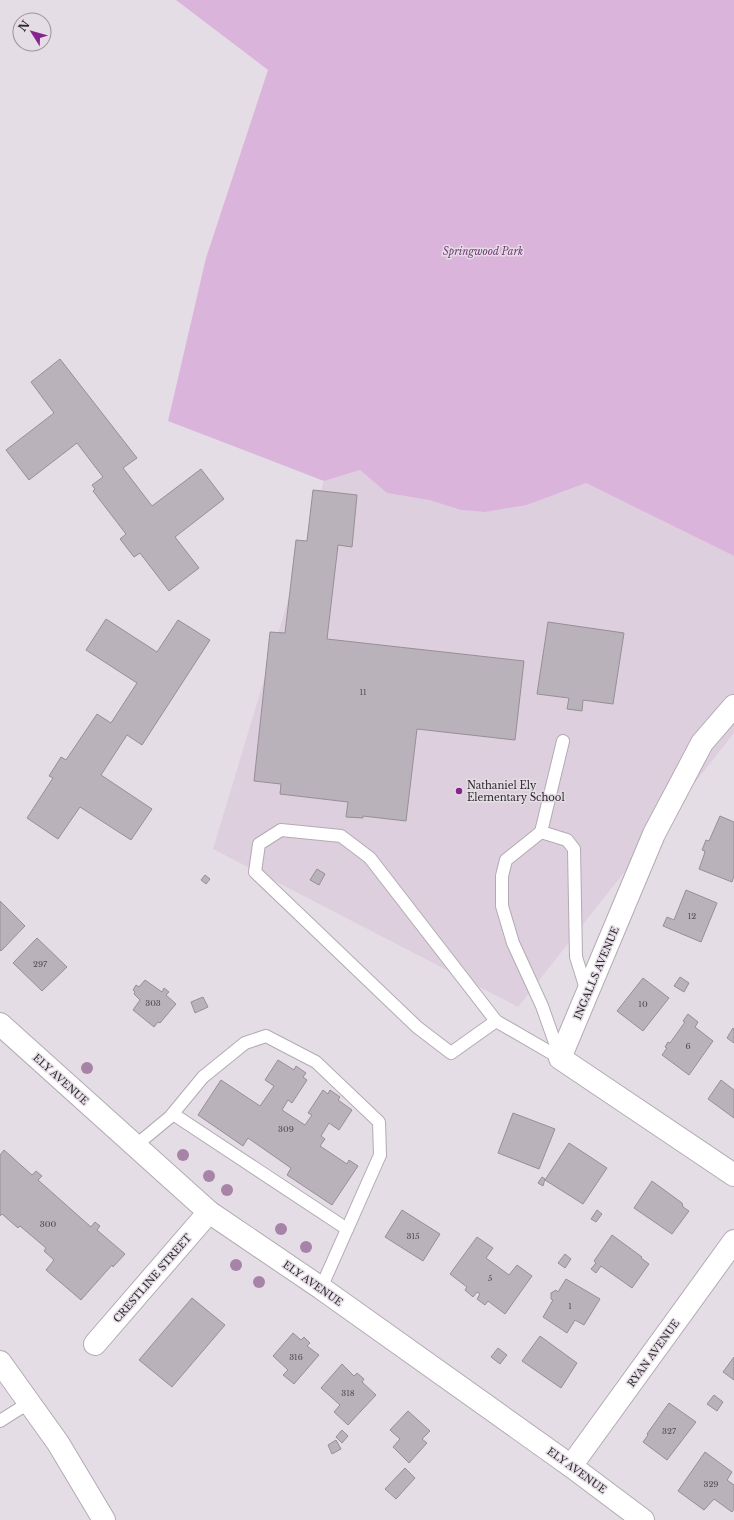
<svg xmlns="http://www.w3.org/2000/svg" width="734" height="1520" viewBox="0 0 734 1520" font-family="'Libre Baskerville',serif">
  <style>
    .built { fill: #ddcfdd }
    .green { fill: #dab4db }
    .building { fill: #bab2ba; stroke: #968f96 }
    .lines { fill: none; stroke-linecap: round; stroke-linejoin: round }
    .lane-casing { stroke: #b3abb3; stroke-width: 14 }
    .street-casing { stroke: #b3abb3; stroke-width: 24 }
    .secondary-casing { stroke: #b3abb3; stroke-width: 24 }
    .lane { stroke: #fff; stroke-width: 12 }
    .street { stroke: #fff; stroke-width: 22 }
    .secondary { stroke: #fff; stroke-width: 22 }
    .tree { fill: #a783a8 }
    .poi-dot { fill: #87248d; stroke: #e5dde5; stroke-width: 1.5 }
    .labels { text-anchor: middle; stroke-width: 3; stroke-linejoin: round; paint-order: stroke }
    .number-label { font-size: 8px; fill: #4f4a4f }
    .park-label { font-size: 10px; font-style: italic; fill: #743977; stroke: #e5dde5 }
    .poi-label { font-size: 10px; fill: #2b282b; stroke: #e5dde5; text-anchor: start }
    .street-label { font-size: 10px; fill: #2b282b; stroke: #e5dde5 }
  </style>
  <rect width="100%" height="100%" fill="#e5dde5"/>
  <!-- built -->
  <path class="built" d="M360,470L387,493L429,500L461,510L485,512L527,505L586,483L734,556V733L518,1007L213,849L324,481Z"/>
  <!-- green -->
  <path class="green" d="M176,0H734V556L586,483L527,505L485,512L461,510L429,500L387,493L360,470L324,481L168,421L206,258L268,70Z"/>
  <!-- building -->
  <g class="building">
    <path d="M60,359L137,458L123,468L152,506L201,469L224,499L175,537L199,568L169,591L140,553L134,557L120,539L126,534L93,491L95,489L92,485L103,477L77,443L29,480L6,450L54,413L31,382Z"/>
    <path d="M313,490L357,495L352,547L338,545L327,639L524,661L515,740L417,729L406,821L363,816V818L346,817L348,802L280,794L281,784L254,781L270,632L285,633L296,540L307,541Z"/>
    <path d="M106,619L157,652L178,620L210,640L142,745L127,735L101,775L152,809L131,840L80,807L58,839L27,818L53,778L49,776L61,757L66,760L97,714L111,723L137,683L86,650Z"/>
    <path d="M548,622L624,633L613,704L583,700L582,711L567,709L569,698L537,694Z"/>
    <path d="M720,816L734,822V876L732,882L699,869L704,855L705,851L702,850L706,840L709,841Z"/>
    <path d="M317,869L325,874L319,885L310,880Z"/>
    <path d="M205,875L210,879L206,884L201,880Z"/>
    <path d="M686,890L717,903L701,942L663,926L667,917L674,920Z"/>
    <path d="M0,901L25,926L1,951L0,950Z"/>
    <path d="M37,938L67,967L42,991L13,963Z"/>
    <path d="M680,977L689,983L684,992L674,986Z"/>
    <path d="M643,978L669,998L643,1031L617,1011Z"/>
    <path d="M145,980L162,992L164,988L169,992L166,995L176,1004L160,1023L158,1022L154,1027L133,1010L140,1000L134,994L135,992L133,990L136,985L139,987Z"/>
    <path d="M203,997L208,1007L195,1013L191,1002Z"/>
    <path d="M688,1014L698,1022L695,1027L713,1041L689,1075L662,1055L667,1048L665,1047L668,1042L670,1043L685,1022L683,1021Z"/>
    <path d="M733,1028L734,1029V1043L727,1038Z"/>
    <path d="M278,1060L294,1070L296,1066L306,1073L303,1077L307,1080L292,1103L288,1100L282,1110L305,1125L312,1115L308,1113L323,1090L328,1094L330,1090L340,1097L338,1100L352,1110L339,1130L329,1123L321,1136L325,1139L320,1146L347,1164L349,1160L358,1166L332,1205L287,1175L291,1168L248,1138L243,1146L198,1115L221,1080L260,1106L274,1086L265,1080Z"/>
    <path d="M721,1080L734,1090V1118L708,1099Z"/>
    <path d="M513,1113L555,1129L539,1169L498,1153Z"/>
    <path d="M569,1143L607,1168L583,1204L545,1180Z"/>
    <path d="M4,1150L32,1175L36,1171L42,1176L38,1180L91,1227L95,1222L100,1226L97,1230L125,1254L113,1267L112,1265L81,1300L46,1270L54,1260L44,1251L46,1248L20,1226L18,1228L2,1214L0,1216V1155Z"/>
    <path d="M542,1177L545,1179L543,1186L538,1183Z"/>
    <path d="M652,1181L682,1203L683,1207L689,1211L672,1234L634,1208Z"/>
    <path d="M402,1210L440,1234L423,1261L385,1237Z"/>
    <path d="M597,1210L602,1214L596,1222L591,1219Z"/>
    <path d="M612,1235L642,1257L641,1258L649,1264L632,1288L601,1266L596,1273L591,1269L596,1263L594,1261Z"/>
    <path d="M477,1237L493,1248L486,1258L509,1275L517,1265L532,1276L505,1314L488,1301L485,1305L477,1299L480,1294L477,1292L473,1297L465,1290L467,1287L450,1274Z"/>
    <path d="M565,1254L571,1259L565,1268L558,1263Z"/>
    <path d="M566,1279L600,1299L584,1325L575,1320L567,1333L543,1317L553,1300L551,1299V1293L556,1290L558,1292Z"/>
    <path d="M192,1298L225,1325L172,1387L139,1360Z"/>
    <path d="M293,1333L301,1340L304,1337L310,1343L307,1346L319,1355L294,1384L283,1375L288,1370L273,1356Z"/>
    <path d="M540,1336L577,1363L561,1388L522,1361Z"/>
    <path d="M498,1348L507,1355L500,1364L491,1357Z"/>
    <path d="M734,1357V1380L723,1372Z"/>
    <path d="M342,1364L354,1376L357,1373L364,1379L362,1382L376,1395L348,1425L334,1412L340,1405L321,1388Z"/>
    <path d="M714,1395L723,1402L717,1411L707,1404Z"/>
    <path d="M669,1403L696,1422L667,1460L643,1442L648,1435L647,1434Z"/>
    <path d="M408,1411L430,1431L422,1439L427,1443L409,1463L393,1447L400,1439L390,1430Z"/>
    <path d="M342,1430L348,1436L342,1443L336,1437Z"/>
    <path d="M336,1440L341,1449L332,1454L328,1445Z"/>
    <path d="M705,1452L732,1472L727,1480L734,1485V1509L732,1512L714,1499L704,1510L678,1491Z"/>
    <path d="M405,1468L415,1478L396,1499L385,1489Z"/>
  </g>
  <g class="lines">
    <!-- lane casing -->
    <g class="lane-casing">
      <g id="lane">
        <path d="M541,832L563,741"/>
        <path d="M496,1021L451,1053L417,1027L255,872L259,844L281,830L341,836L370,858L496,1021L560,1058"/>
        <path d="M560,1057L542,1006L513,943L502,906V876L506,860L541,832L567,840L574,849L576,957L587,992"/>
        <path d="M173,1114L347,1229"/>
        <path d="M135,1146L170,1117L203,1077L245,1043L266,1036L316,1062L379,1122L380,1155L321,1288"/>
        <path d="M0,1421L30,1402"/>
      </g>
    </g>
    <!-- street casing -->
    <g class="street-casing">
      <g id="street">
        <path d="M734,706L702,743L654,834L560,1058L734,1175"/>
        <path d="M0,1024L209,1212L321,1288L571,1466L643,1520"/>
        <path d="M95,1344L209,1212"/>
        <path d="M571,1466L734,1241"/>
      </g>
    </g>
    <!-- secondary casing -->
    <g class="secondary-casing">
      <path id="secondary" d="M0,1362L58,1443L104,1520"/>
    </g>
    <!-- lane -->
    <use href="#lane" class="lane"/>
    <!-- street -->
    <use href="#street" class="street"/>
    <!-- secondary -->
    <use href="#secondary" class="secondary"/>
  </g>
  <!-- trees -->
  <g class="tree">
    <circle cx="87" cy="1068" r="6"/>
    <circle cx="183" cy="1155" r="6"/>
    <circle cx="209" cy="1176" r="6"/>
    <circle cx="227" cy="1190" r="6"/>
    <circle cx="281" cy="1229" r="6"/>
    <circle cx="306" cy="1247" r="6"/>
    <circle cx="236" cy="1265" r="6"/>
    <circle cx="259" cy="1282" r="6"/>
  </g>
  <!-- markers -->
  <circle class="poi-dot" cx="459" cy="791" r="4"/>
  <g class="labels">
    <!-- number labels -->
    <g class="number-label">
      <text x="363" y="695">11</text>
      <text x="692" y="919">12</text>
      <text x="40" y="967">297</text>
      <text x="153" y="1006">303</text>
      <text x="643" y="1007">10</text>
      <text x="688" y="1049">6</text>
      <text x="286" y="1132">309</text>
      <text x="48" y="1227">300</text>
      <text x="413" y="1239">315</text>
      <text x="490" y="1281">5</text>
      <text x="570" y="1309">1</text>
      <text x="296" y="1360">316</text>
      <text x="348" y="1396">318</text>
      <text x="669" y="1434">327</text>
      <text x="711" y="1487">329</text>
    </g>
    <!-- park labels -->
    <g class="park-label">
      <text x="483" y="255">Springwood Park</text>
    </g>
    <!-- poi labels -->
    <g class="poi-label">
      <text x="467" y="789">Nathaniel Ely<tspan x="467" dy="12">Elementary School</tspan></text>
    </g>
    <!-- street labels -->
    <g class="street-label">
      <text transform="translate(596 973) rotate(-67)" y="4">INGALLS AVENUE</text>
      <text transform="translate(61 1079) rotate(42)" y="4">ELY AVENUE</text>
      <text transform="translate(152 1278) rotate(-49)" y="4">CRESTLINE STREET</text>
      <text transform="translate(313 1283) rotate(35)" y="4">ELY AVENUE</text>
      <text transform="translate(653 1353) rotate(-54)" y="4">RYAN AVENUE</text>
      <text transform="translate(577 1470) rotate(36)" y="4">ELY AVENUE</text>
    </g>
  </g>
  <!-- north arrow -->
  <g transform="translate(32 32) rotate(307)"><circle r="19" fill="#e5dde5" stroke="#9b959b"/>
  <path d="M0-3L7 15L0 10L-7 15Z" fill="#87248d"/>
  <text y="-6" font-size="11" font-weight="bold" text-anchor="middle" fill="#2b282b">N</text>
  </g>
</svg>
